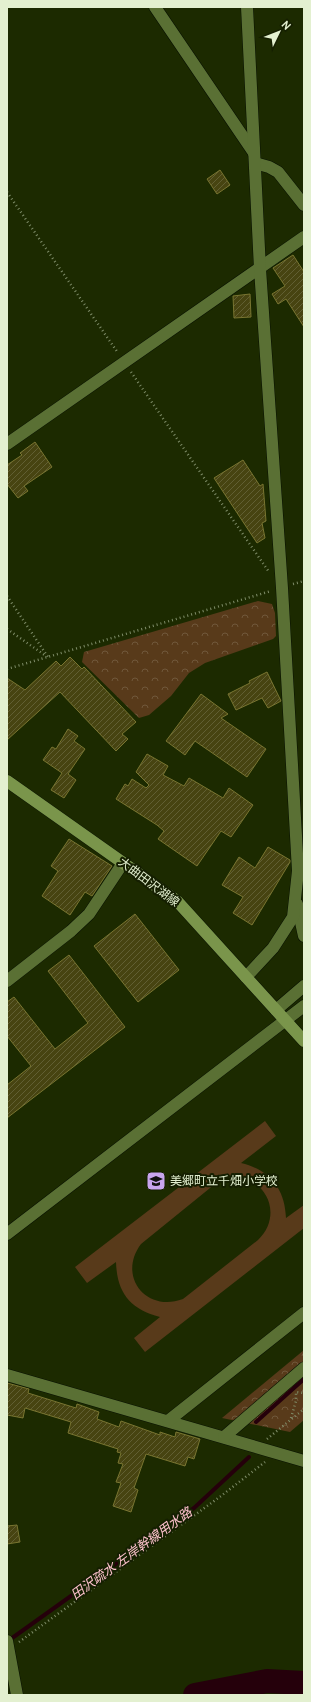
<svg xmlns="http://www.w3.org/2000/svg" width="311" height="1702" viewBox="0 0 311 1702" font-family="Overpass,'Noto Sans JP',sans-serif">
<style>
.forest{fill:url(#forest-crowns)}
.pitch{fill:#583a1a;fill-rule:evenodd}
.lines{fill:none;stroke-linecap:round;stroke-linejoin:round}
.stream{stroke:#25000b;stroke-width:4}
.river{stroke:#25000b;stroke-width:24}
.building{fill:url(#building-hatch);stroke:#797531}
.minor-casing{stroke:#081100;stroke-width:13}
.major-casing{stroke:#081100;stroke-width:13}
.path{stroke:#7f8d68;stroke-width:2.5;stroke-dasharray:1 3;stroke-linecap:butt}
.minor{stroke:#5a7034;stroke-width:12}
.major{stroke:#7a954b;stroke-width:12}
.labels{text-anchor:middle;stroke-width:4;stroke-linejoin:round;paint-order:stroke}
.street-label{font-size:12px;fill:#e3f0d0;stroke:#151f01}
.poi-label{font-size:12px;fill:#e3f0d0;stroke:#151f01;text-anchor:start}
.water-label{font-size:13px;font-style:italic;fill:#ffc3ce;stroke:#151f01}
</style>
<defs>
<pattern id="forest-crowns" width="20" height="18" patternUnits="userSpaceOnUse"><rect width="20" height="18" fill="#583a1a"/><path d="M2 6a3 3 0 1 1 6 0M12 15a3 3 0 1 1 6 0" fill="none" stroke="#70573a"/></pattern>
<pattern id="building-hatch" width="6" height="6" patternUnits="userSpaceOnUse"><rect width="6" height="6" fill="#474411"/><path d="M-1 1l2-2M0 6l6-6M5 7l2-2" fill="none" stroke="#615f33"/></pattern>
</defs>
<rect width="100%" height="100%" fill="#1c2a00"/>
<g class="forest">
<polygon points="258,601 272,604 275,613 276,636 273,639 205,663 189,673 171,696 149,715 139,718 82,662 84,652"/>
<polygon points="304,1350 304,1420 290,1432 222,1418"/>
</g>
<path class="pitch" d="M265 1121 276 1136 241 1163C270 1170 285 1189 286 1218L304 1205V1228L145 1352 134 1338 160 1317C130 1309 117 1293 116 1262L87 1283 75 1267ZM228 1178C265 1173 285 1214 258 1240L183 1299C146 1313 117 1276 141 1244L215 1184Z"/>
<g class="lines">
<g class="stream">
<polyline points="256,1422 304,1379"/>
<polyline points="8,1641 194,1508 249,1457"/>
</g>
<polyline class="river" points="195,1695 267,1681 304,1683"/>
</g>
<g class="building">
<polygon points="220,170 230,185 217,194 207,179"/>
<polygon points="293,255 304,272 304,327 286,299 278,304 272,294 285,286 273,268"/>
<polygon points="250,294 251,317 234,318 233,296"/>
<polygon points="35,442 52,467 24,486 28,491 18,498 7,484 7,465 22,455 20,453"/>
<polygon points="243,460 260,486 263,484 266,521 262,523 265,538 257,543 214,478"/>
<polygon points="70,657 82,669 84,667 136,722 122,734 128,739 116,751 60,692 7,740 7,678 25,690 56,661 61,666"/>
<polygon points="267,672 281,701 268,708 262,698 236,710 228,694 250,683 249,681"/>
<polygon points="201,694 228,714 221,718 266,749 247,777 195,741 185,755 166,741"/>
<polygon points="68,729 78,736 74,741 85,749 68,774 76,780 64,798 51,790 62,773 43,760 52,747 56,749"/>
<polygon points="147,754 168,766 163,775 184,786 189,778 223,798 229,788 253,805 231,837 221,831 197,866 158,839 164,831 157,825 116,799 125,784 128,786 132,779 146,788 149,785 136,772"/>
<polygon points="69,839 112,866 92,896 85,892 70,915 42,896 58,871 51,866"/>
<polygon points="268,847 290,860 290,862 252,925 233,913 243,897 222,885 239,857 255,868"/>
<polygon points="135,914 179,970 138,1002 94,946"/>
<polygon points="69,955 125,1027 7,1118 7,1085 31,1066 7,1036 7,1002 14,997 55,1049 88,1023 48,971"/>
<polygon points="7,1383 29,1389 28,1393 76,1408 77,1404 99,1412 97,1419 119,1427 121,1421 160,1435 160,1432 175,1437 176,1432 200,1439 194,1459 188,1457 185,1466 146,1454 134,1488 138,1490 131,1512 113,1506 121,1483 116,1482 123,1464 118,1463 121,1453 117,1452 118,1449 68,1433 71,1422 25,1408 23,1418 7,1415"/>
<polygon points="17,1525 20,1542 7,1544 7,1526"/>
</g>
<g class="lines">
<g class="minor-casing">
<g id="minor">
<polyline points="155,7 254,153"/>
<polyline points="255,163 269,167 278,172 304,205"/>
<polyline points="7,444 304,237"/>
<polyline points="297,904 304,936"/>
<polyline points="246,977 273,948 293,917 298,871 282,588 260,269 247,7"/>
<polyline points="7,981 71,931 89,914 123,863"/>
<polyline points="276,1010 304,986"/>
<polyline points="7,1234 304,1006"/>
<polyline points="7,1375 304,1461"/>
<polyline points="168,1421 304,1313"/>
<polyline points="224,1437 304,1368"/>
<polyline points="7,1641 17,1695"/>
</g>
</g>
<g class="major-casing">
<polyline id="major" points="7,781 177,901 304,1041"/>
</g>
<g class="path">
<polyline points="7,192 118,353"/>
<polyline points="131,372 269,572"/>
<polyline points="293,584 304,581"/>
<polyline points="7,596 48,657"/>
<polyline points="7,629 46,656"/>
<polyline points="7,669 271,591"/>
<polyline points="291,1418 296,1401 296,1392 304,1393"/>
<polyline points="267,1439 304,1409"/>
<polyline points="19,1642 221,1496 265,1462"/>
</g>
<use href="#minor" class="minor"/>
<use href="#major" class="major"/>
</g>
<defs>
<g id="school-square" transform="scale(1)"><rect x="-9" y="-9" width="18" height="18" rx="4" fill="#c8a5ee" stroke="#151f01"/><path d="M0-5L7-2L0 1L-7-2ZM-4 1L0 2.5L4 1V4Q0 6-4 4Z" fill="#111"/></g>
</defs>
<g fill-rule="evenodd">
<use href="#school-square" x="156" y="1181"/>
</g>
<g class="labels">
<g class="street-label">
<text transform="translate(149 882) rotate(37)" y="4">大曲田沢湖線</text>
</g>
<g class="poi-label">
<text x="170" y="1185">美郷町立千畑小学校</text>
</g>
<g class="water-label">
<text transform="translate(131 1553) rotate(-36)" y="5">田沢疏水 左岸幹線用水路</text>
</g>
</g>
<rect width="311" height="1702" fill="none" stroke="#e3f0d0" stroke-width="16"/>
<g transform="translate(279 32) rotate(47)" stroke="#151f01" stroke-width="3" paint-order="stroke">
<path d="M0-3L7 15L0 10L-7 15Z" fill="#e3f0d0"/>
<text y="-6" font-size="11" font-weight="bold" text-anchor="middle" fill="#e3f0d0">N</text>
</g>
</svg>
